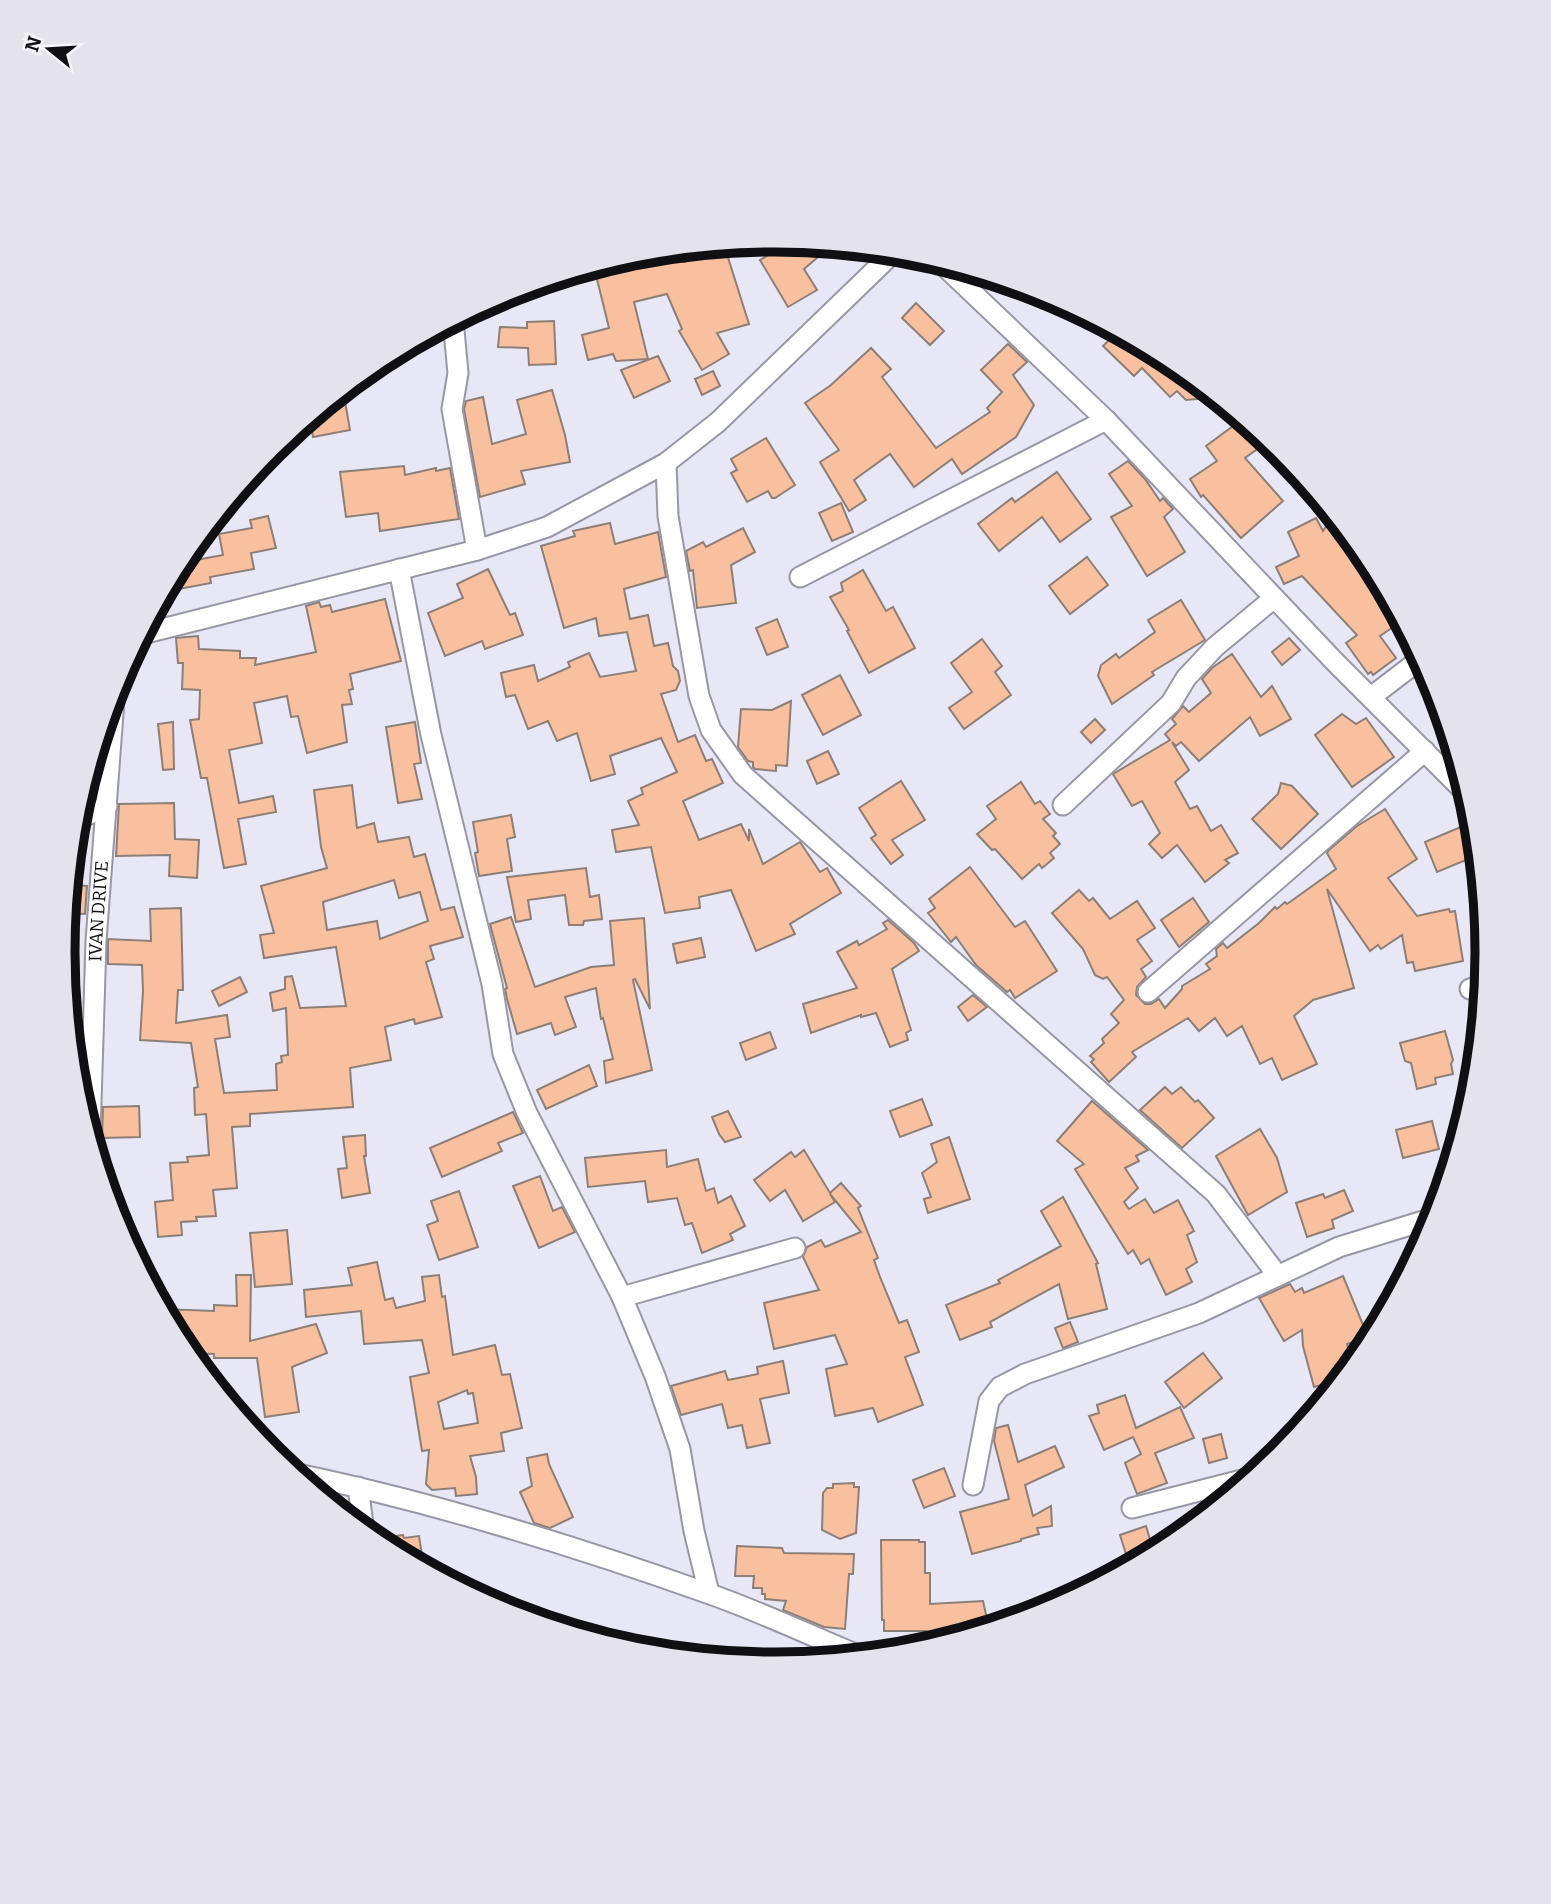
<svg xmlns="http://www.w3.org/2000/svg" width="1551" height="1904" viewBox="0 0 1551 1904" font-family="Bitter,serif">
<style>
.building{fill:#f8c09f;stroke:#8d7f77;stroke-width:2;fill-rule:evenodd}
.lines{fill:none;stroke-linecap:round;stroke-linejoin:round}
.minor-casing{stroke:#9897a5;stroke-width:23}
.minor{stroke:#fff;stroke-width:19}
.labels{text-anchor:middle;stroke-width:5;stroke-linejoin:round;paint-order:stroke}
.street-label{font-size:18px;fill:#100f14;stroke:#f6f5fe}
.rim{fill:none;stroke:#100f14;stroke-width:9}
</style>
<rect width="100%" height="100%" fill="#e8e7f6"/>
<g class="building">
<polygon points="791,241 832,245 804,269 817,290 788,307 760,260"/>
<polygon points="725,248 749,324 717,333 729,354 702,370 679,331 682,329 667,294 634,302 648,359 616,361 613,354 588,360 582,335 609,328 594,267 655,251 676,249 680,260 682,259 684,262"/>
<polygon points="916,303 944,331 930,345 902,318"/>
<polygon points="554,321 556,364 529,365 528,348 498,347 500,327 527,328 527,322"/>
<polygon points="1118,331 1172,360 1201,386 1200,390 1209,398 1186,400 1177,391 1170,397 1142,368 1134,376 1103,346"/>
<polygon points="1008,344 1027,362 1013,375 1034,405 1016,437 962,474 952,459 914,487 890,454 854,480 866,500 849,511 820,462 839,450 805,403 831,385 871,348 891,369 882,377 936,448 990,412 987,408 1002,392 981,370"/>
<polygon points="658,356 670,381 634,398 621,370"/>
<polygon points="713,371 720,386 702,395 695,379"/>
<polygon points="343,390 350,430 313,437 310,419 323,417 321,408"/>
<polygon points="552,390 565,435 570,462 521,471 525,484 480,497 464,409 466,401 483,397 492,444 526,434 517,400"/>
<polygon points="1240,421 1260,447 1245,458 1283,501 1241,538 1203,495 1201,497 1190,479 1217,461 1206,446"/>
<polygon points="766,438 795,485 775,498 772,498 768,491 747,502 731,473 737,470 731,459"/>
<polygon points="1128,461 1145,479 1160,501 1163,498 1173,509 1164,517 1185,552 1147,576 1111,517 1132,506 1109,474"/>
<polygon points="404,466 405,475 436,468 436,471 450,468 459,519 380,531 378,513 346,517 340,472"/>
<polygon points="1057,472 1091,519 1060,542 1042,517 999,551 978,524 1012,498 1015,502"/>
<polygon points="841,503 853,532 832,541 819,513"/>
<polygon points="268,516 276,548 251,553 254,569 210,577 211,583 173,590 171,579 180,563 223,555 219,534 252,528 250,520"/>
<polygon points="1316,518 1323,531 1330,520 1349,533 1368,556 1402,621 1380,636 1396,658 1373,675 1371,672 1368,674 1346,643 1357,635 1302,576 1284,584 1276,567 1299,556 1288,532"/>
<polygon points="610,523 615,544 658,532 666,577 624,589 630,619 648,615 654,646 668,643 673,666 678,671 680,681 676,690 661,694 678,742 695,735 706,761 712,759 723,783 683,801 699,840 741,824 749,841 749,829 763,864 800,842 820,872 827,868 841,893 790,924 795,934 756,951 731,890 699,897 700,908 665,913 651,847 616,852 612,830 639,825 628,801 643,794 641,788 677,772 661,738 610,756 615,774 591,781 577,733 557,741 548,721 528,729 515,695 506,697 501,673 534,665 538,681 570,667 568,662 589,653 600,677 636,671 627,632 599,636 596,618 564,628 541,546 575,536 573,531"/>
<polygon points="743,528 755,552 731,565 736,603 697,608 693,570 690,571 686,551 703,542 706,547"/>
<polygon points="1087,557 1108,585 1070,614 1049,586"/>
<polygon points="488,569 510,615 515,613 523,635 485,649 482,641 445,656 428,613 463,598 457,584"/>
<polygon points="863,570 886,611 893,607 915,648 869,673 847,631 849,630 830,597 843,591 841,583"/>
<polygon points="385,599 401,661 350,674 353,689 349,690 352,704 342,705 347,742 307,753 298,716 291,717 287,696 254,703 262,743 229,750 239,803 273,796 276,812 238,819 246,864 224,868 207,778 201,778 190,720 199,719 200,690 182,689 183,663 178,663 176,638 198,636 199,649 240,651 240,658 256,658 255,665 316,652 306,606 319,602 321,607 330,605 332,612"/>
<polygon points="1181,600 1205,640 1152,672 1154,675 1112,704 1098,676 1101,665 1116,654 1119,658 1155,632 1148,620"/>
<polygon points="777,619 788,647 767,655 756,628"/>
<polygon points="1289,638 1300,650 1282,665 1272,652"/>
<polygon points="982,639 1002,666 995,672 1011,695 964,729 949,708 972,692 951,663"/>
<polygon points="1232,654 1261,697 1272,686 1291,719 1260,736 1250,717 1199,761 1181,742 1176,746 1172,742 1189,770 1175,782 1190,809 1197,806 1211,831 1221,825 1238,853 1225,860 1229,863 1205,882 1177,845 1162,858 1149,844 1160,833 1142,801 1132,806 1113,774 1170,740 1165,734 1176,724 1172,719 1183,706 1189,712 1211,693 1202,679 1212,668"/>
<polygon points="840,675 861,715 823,735 802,695"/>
<polygon points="791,701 787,766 776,765 776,771 755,769 753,767 753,762 748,761 738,747 741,709 772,710"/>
<polygon points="1342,714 1356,724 1366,718 1394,757 1352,787 1315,735"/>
<polygon points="1095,719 1105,730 1091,743 1081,732"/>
<polygon points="173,722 174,769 163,770 158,724"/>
<polygon points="415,722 421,763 414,764 422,799 398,803 386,727"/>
<polygon points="828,751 839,774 817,784 807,761"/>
<polygon points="901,781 925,820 892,840 903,855 891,864 871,838 876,835 859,808"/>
<polygon points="1021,782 1035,804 1040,801 1050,814 1043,819 1056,833 1053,836 1060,844 1050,853 1054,858 1042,868 1039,864 1022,879 995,849 992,850 977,834 996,819 987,806"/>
<polygon points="1281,783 1292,786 1318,814 1281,849 1252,819 1278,794"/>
<path d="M352 785 357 828 374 823 378 842 409 837 414 857 425 854 441 910 454 907 463 937 430 946 434 959 426 962 442 1017 415 1024 414 1019 385 1027 391 1060 350 1068 353 1107 250 1114V1126L232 1127 237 1188 213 1190 216 1216 196 1217 197 1221 181 1222 182 1235 158 1237 155 1202 173 1200 170 1163 188 1162 187 1157 209 1155 206 1114 195 1115 194 1088 198 1087 191 1043 140 1040 143 991 142 965 108 964V939L151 941 150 909 181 908 183 990H178L176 1023 227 1015 230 1037 215 1039 224 1093 277 1090 276 1064 282 1062 281 1056 288 1055 286 1008 273 1011 270 993 285 989V977L292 976 300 1008 346 1006 336 947 264 958 260 935 274 933 261 886 327 868 321 847 314 790ZM394 880 399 898 420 892 428 921 380 939 377 921 327 930 323 902Z"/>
<polygon points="174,803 175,839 199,840 197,878 169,876 170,855 116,856 119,804"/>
<polygon points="1385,809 1417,859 1388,878 1417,916 1449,909 1450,912 1455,911 1463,961 1415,971 1413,962 1407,963 1402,935 1381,949 1378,945 1370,951 1327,889 1354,988 1313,1000 1294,1016 1317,1064 1282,1080 1272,1058 1260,1064 1242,1026 1227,1036 1215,1018 1199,1031 1188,1018 1132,1052 1136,1057 1109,1082 1091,1062 1094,1059 1090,1056 1104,1043 1102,1039 1119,1023 1111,1014 1124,1000 1107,977 1103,979 1095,975 1083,949 1052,913 1079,890 1089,901 1093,898 1110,919 1137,901 1155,928 1137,940 1152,961 1141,969 1146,977 1137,987 1136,995 1145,1004 1151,1004 1159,999 1165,1008 1182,989 1182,986 1210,969 1206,964 1217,956 1216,949 1223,943 1227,948 1259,923 1275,907 1277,909 1285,902 1287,904 1336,869 1327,853 1329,850 1357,826"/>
<polygon points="511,815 515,837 507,839 512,871 479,876 475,853 478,852 473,822"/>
<polygon points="1475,821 1478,855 1437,872 1425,842"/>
<polygon points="970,867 1015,927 1025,921 1057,971 1015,998 1010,990 1007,992 976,965 956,937 951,942 928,913 935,908 929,899"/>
<polygon points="586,868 590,897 599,895 602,919 584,921 583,925 569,925 565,895 528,900 531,919 516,922 507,877"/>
<polygon points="70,885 87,886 85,914 67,913"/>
<polygon points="1193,898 1209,922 1179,947 1161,920"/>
<polygon points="511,917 535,987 591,967 614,965 610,921 644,918 650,1009 635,979 633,980 652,1070 606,1083 604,1061 613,1059 603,1018 601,1019 596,988 565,997 576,1027 555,1035 551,1023 517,1034 507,999 505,989 507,988 490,924"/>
<polygon points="888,920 914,943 919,951 892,969 911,1030 906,1033 908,1040 890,1047 876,1013 861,1017 861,1015 811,1033 803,1004 857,988 837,952 857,941 859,945 887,929 883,923"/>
<polygon points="701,938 705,957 677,963 673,944"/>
<polygon points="240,977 247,992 219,1006 212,991"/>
<polygon points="973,995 987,1007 968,1021 958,1007"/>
<polygon points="1445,1031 1453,1060 1451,1064 1453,1074 1435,1078 1436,1084 1417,1089 1411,1063 1405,1061 1400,1043"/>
<polygon points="770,1032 776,1048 746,1060 740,1043"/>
<polygon points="589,1065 597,1086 546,1109 537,1090"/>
<polygon points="1165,1087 1172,1094 1181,1087 1195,1102 1198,1100 1214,1118 1182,1148 1140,1110"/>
<polygon points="922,1099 932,1125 900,1137 890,1111"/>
<polygon points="1092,1101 1148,1150 1136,1156 1139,1161 1125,1168 1138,1188 1124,1202 1129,1209 1145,1199 1154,1213 1178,1200 1194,1231 1187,1235 1197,1262 1186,1269 1192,1282 1166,1295 1149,1259 1141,1264 1133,1250 1128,1254 1075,1169 1084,1164 1057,1141"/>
<polygon points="139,1106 140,1137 102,1138 103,1107"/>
<polygon points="728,1111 741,1137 725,1142 719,1134 712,1117"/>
<polygon points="513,1112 523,1133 498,1143 502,1151 442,1177 430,1148"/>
<polygon points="1432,1121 1439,1149 1403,1158 1396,1130"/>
<polygon points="1260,1129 1277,1158 1287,1192 1248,1215 1216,1156"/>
<polygon points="365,1135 366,1156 364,1156 370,1193 342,1198 338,1169 347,1168 343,1137"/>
<polygon points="949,1137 970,1199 928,1213 924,1199 931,1197 922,1173 937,1162 931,1144"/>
<polygon points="666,1150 667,1167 698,1159 706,1191 714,1188 718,1203 731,1196 745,1226 730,1234 733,1240 702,1253 692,1223 685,1225 677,1198 648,1202 645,1181 588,1187 585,1158"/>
<polygon points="804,1150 830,1193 841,1183 861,1206 858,1208 878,1258 874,1260 880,1277 899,1323 907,1320 919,1352 905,1357 923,1405 878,1422 873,1408 835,1416 826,1369 847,1364 835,1335 774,1349 764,1303 819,1290 803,1257 807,1247 821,1240 825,1247 861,1232 830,1194 835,1202 803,1221 785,1190 770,1201 754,1180 791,1152 795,1157"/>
<polygon points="540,1176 553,1211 562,1207 575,1232 539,1248 513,1186"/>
<polygon points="1344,1190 1353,1211 1332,1220 1334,1228 1307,1237 1296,1203 1323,1194 1325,1198"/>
<polygon points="459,1191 478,1247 439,1260 427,1225 438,1221 431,1201"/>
<polygon points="1063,1197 1098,1263 1096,1264 1107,1309 1068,1319 1059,1284 990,1322 992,1327 960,1340 946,1305 1000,1283 998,1280 1061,1246 1041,1211"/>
<polygon points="287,1230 292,1284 255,1287 250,1233"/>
<path d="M377 1262 385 1300 393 1298 396 1308 425 1301 422 1277 439 1275 442 1297 445 1296 453 1355 495 1345 502 1375 510 1374 522 1428 501 1433 504 1451 470 1456 476 1477 477 1494 456 1496 455 1488 432 1490 426 1484 429 1450 422 1451 410 1377 429 1373 422 1340 364 1344 361 1311 306 1317 304 1290 352 1285 348 1268ZM467 1390 468 1394 473 1393 478 1423 444 1429 438 1402Z"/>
<polygon points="236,1275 251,1275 250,1341 316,1324 327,1353 292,1367 299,1412 265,1417 257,1358 214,1358 214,1354 187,1353 162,1309 214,1311 214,1305 237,1306"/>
<polygon points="1343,1276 1368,1337 1347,1344 1353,1366 1343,1379 1314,1387 1303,1346 1302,1330 1284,1341 1259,1298 1290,1284 1295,1292 1302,1288 1304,1293"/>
<polygon points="1070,1322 1078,1342 1063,1348 1055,1328"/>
<polygon points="1203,1353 1222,1378 1184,1408 1165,1382"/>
<polygon points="783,1361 789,1393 760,1399 770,1443 747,1448 742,1425 728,1428 722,1404 681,1415 671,1386 725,1371 728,1380 758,1374 757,1367"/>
<polygon points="1125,1395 1136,1428 1180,1407 1194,1438 1155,1453 1167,1483 1137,1494 1125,1463 1141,1454 1133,1437 1104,1450 1089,1416 1099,1413 1097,1405"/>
<polygon points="1008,1425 1018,1462 1055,1446 1064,1467 1025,1485 1033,1516 1051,1506 1052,1526 1037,1528 1039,1534 1021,1539 1021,1541 972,1554 960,1512 1009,1499 994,1441 996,1428"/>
<polygon points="1221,1434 1227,1458 1209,1463 1203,1439"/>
<polygon points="547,1454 549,1464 573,1517 550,1528 534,1523 520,1492 532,1486 527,1458"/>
<polygon points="944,1468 955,1496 924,1508 913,1480"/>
<polygon points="854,1483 854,1487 859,1487 856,1533 840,1539 822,1530 823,1493 827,1488 833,1488 833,1484"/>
<polygon points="1146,1526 1154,1553 1130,1567 1120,1535"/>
<polygon points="403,1535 404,1538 419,1536 424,1568 374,1540"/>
<polygon points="881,1540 919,1540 919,1542 925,1542 925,1573 930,1573 930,1604 983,1601 987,1619 986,1629 958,1638 927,1640 926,1631 884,1631 884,1620 882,1620"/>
<polygon points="737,1546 782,1548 784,1553 854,1554 853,1574 849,1574 845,1629 824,1627 783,1610 786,1601 765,1599 765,1594 762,1594 762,1588 753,1588 754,1576 735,1576"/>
</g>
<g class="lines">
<g class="minor-casing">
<g id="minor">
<polyline points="939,261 1106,420 1335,662 1470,797"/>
<polyline points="453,320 458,373 452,409 477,550"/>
<polyline points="666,463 668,516 699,696 711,730 743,775 1216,1194 1278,1276"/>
<polyline points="399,569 431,735 492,984 503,1054 527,1113 622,1297 655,1376 680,1449 694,1531 709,1593"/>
<polyline points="800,577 1106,420"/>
<polyline points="142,634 477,550 547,527 666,463 718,422 895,251"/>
<polyline points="1371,697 1422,658"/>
<polyline points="1063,805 1171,703 1186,678 1215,647 1274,598"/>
<polyline points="76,820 107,806"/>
<polyline points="1470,989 1485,984"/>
<polyline points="1148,992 1425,751"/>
<path id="s1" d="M90 1135 96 941 115 687"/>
<polyline points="622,1297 795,1248"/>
<path d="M293 1473C433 1502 572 1545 707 1593 759 1611 809 1635 860 1656"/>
<polyline points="973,1485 989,1401 1000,1387 1025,1374 1199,1313 1339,1247 1436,1217"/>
<polyline points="358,1487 364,1531"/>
<polyline points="1132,1508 1254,1477"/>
</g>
</g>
<use href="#minor" class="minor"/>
</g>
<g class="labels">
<g class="street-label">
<text dy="6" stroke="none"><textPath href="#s1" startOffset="224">IVAN DRIVE</textPath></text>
</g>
</g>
<path d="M0 0H1551V1904H0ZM75 952a700 700 0 1 1 1400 0a700 700 0 1 1-1400 0Z" fill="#e4e3eb" fill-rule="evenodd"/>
<path class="rim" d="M75 952a700 700 0 1 1 1400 0a700 700 0 1 1-1400 0Z"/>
<g transform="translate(49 49) rotate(288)" stroke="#f6f5fe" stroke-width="5" paint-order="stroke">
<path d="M0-5L12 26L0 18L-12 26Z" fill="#100f14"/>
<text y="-10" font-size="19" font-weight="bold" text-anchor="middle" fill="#100f14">N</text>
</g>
</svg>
